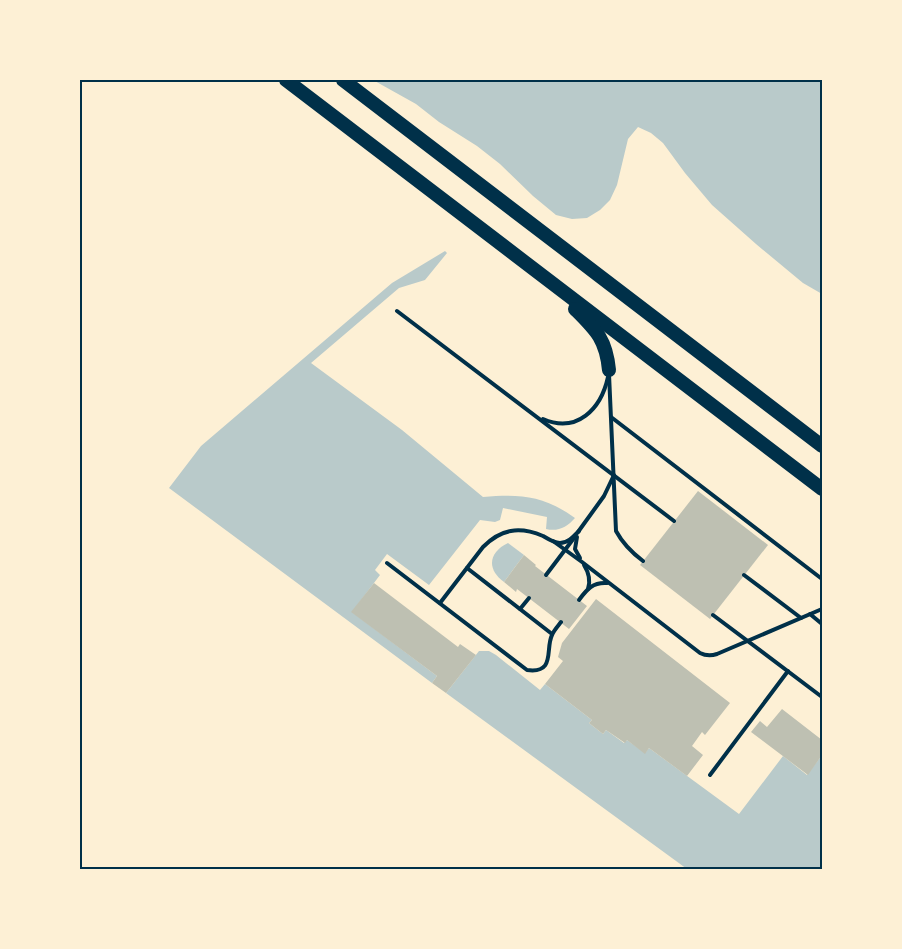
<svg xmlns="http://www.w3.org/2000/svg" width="902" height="949" viewBox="0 0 902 949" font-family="'Playfair Display',serif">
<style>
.green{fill:#b9caca}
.building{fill:#bec0b2}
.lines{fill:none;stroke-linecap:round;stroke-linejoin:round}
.service{stroke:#003049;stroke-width:4}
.motorway{stroke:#003049;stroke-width:14}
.neatline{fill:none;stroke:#003049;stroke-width:2}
</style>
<rect width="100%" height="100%" fill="#fdf0d5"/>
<g class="green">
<polygon points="373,80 822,80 822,294 803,283 756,244 712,205 685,173 663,143 651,133 638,127 628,139 617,185 610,200 600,210 587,218 572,219 556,215 533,196 500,164 477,146 439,122 416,104"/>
<path d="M445 251 447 253 425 280 399 288 311 363 402 430 483 497C520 494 543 495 575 518 567 527 558 532 546 529L547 517 503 508 500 520 495 522 480 520 429 585 387 554 375 570 380 575 352 612 437 676 432 683 169 488 201 446 392 283Z"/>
<path d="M508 543 524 555 504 582C486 569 489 552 508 543Z"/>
<polygon points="479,651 489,651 496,655 540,690 545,684 592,720 589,723 603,734 606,730 624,743 627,740 645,753 649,748 739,814 783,756 807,775 822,755 822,869 687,869 446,693"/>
</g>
<g class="building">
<polygon points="698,491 768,545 710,619 640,565"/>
<polygon points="524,555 536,565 535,566 587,606 569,629 517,589 516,592 504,582"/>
<polygon points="374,583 458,647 460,644 476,655 446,693 432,683 437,676 351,612"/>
<polygon points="596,599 730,703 705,735 702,732 692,746 703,755 687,776 649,748 645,754 627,740 625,743 606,730 603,734 589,723 592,720 545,684 563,661 558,657 562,643"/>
<polygon points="782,709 822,740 822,755 808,775 751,732 760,721 767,727"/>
</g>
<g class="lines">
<g class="service">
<polyline points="397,311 674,521"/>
<path d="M609 374 616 531C623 544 631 552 643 561"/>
<polyline points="611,417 822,579"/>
<path d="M543 419C577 434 601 409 608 377"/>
<polyline points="578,532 604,496 614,475"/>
<polyline points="577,537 575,549 580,558"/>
<path d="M553 541 582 562 700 653C706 656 711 656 717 654L822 609"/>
<path d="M387 563 527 670C556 674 545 649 552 635 554 630 558 626 561 622"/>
<path d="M584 565C589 573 591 580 588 589"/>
<polyline points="467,568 552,634"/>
<polyline points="546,575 574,538"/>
<polyline points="744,575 801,618"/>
<path d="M579 600C587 589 593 582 607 583"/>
<path d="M440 603 483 547C501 529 519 526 543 536 548 539 554 543 560 543 568 543 574 536 579 531"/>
<polyline points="520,609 529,598"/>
<polyline points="810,614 822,624"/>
<polyline points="713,615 822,697"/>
<polyline points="710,775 788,671"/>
</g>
<g class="motorway">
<polyline points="286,80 822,489"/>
<polyline points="343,80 822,446"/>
<path d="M575 309C596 330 606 339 609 370"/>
</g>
</g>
<rect width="902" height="949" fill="none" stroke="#fdf0d5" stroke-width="162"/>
<rect x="81" y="81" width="740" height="787" class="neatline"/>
</svg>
